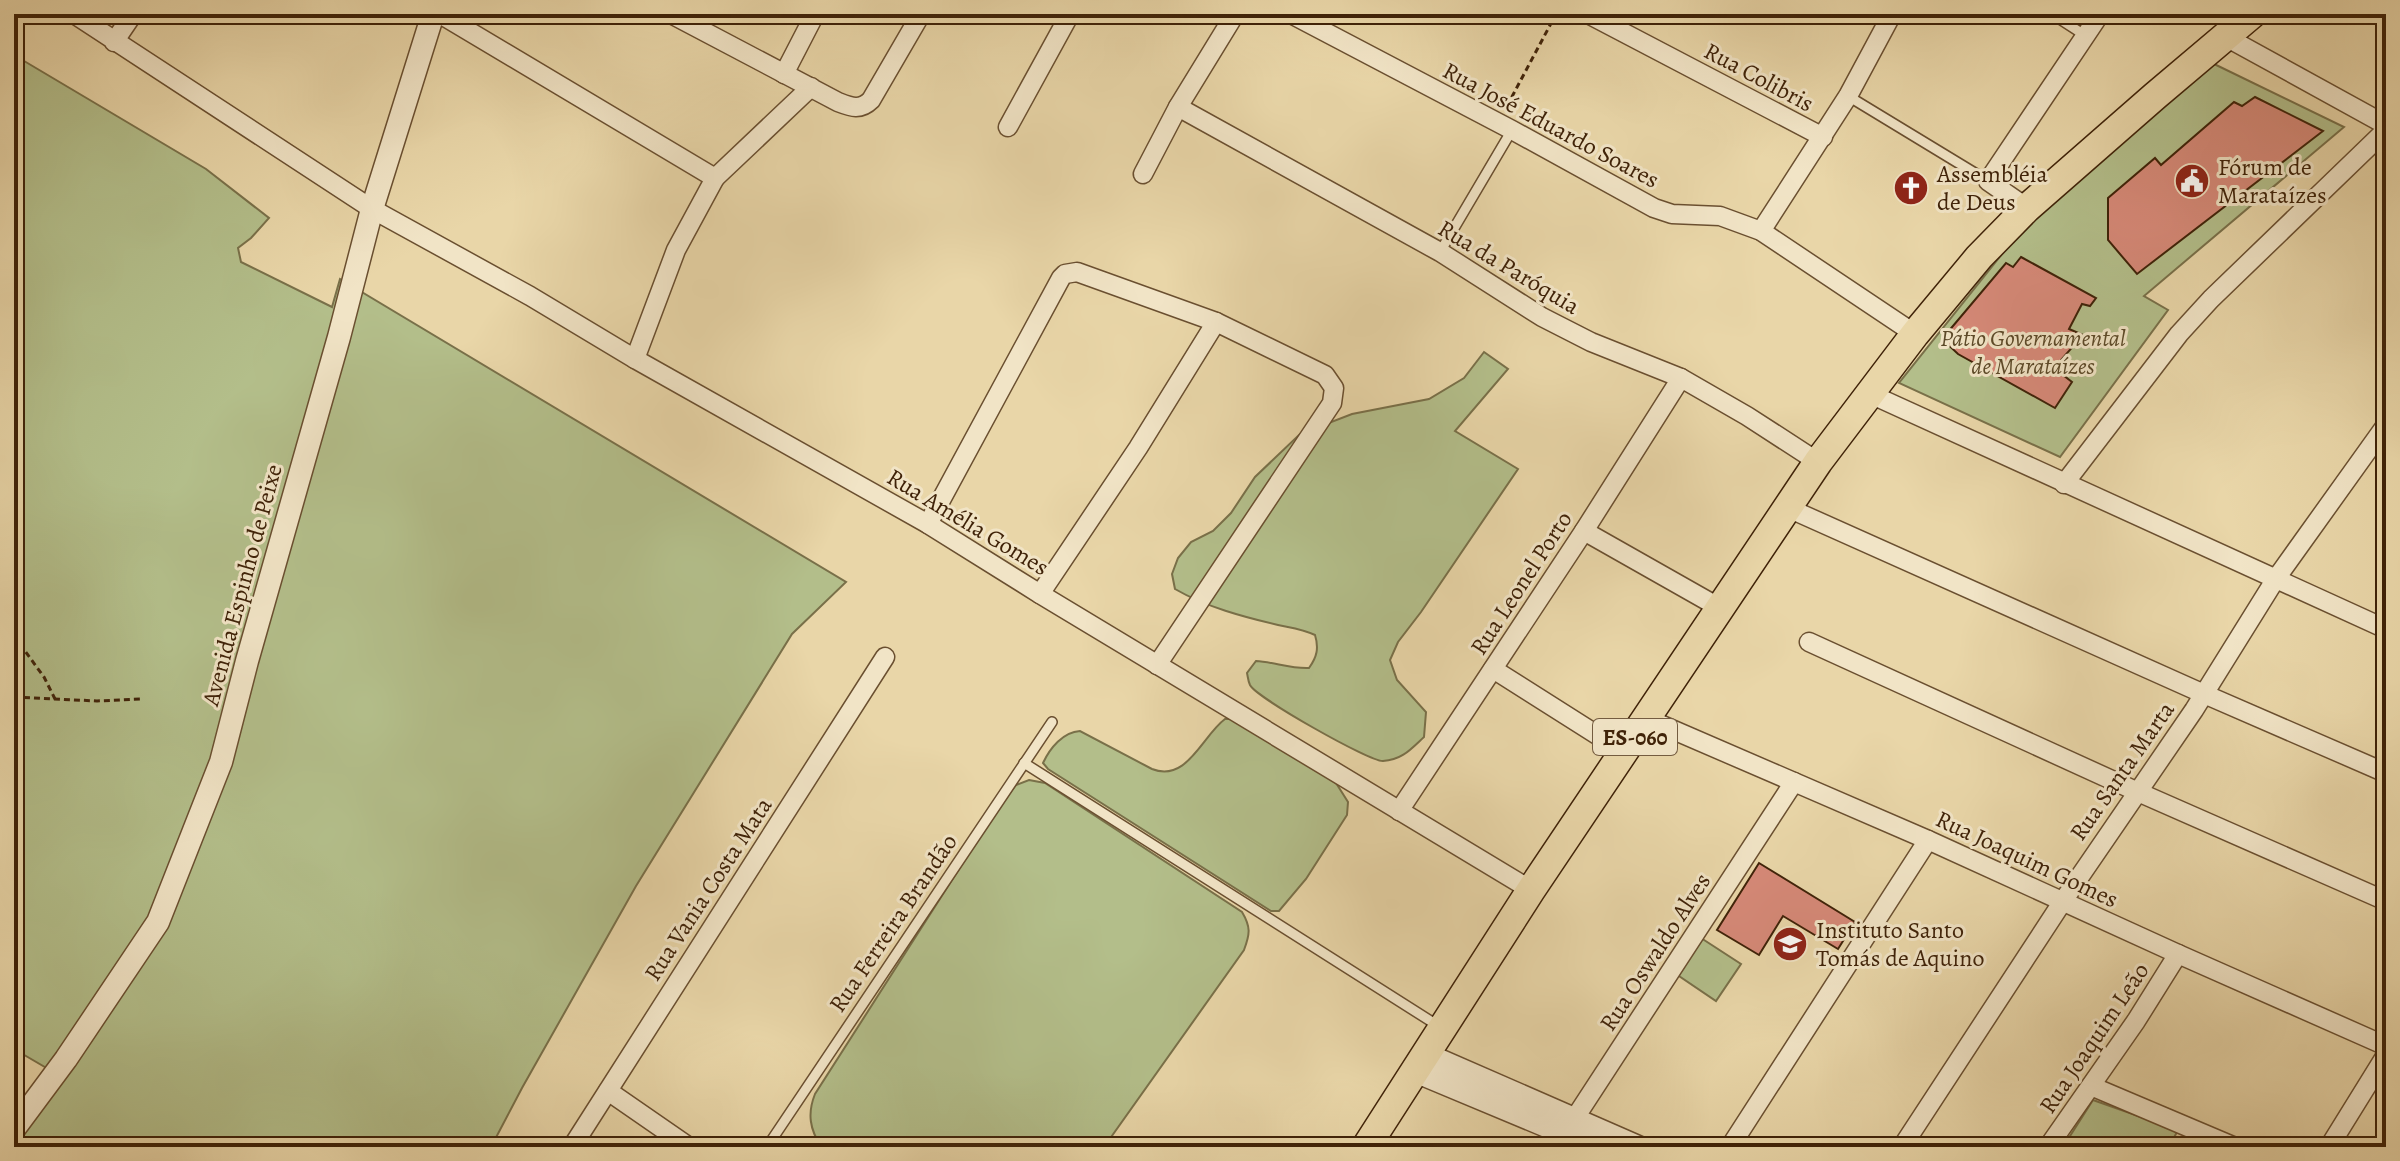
<svg xmlns="http://www.w3.org/2000/svg" width="2400" height="1161" viewBox="0 0 2400 1161" font-family="Alegreya,serif">
<style>
.green{fill:#b3be8a;stroke:#797049;stroke-width:2}
.building{fill:#d68978;stroke:#3f2208;stroke-width:2}
.lines{fill:none;stroke-linecap:round;stroke-linejoin:round}
.service-casing{stroke:#6a4f30;stroke-width:12}
.minor-casing{stroke:#6a4f30;stroke-width:21}
.tertiary-casing{stroke:#6a4f30;stroke-width:25}
.primary-casing{stroke:#3f2208;stroke-width:31}
.path{stroke:#3f2208;stroke-width:3;stroke-dasharray:6 4;stroke-linecap:butt}
.service{stroke:#f1e4c6;stroke-width:9}
.minor{stroke:#f1e4c6;stroke-width:18}
.tertiary{stroke:#f1e4c6;stroke-width:22}
.primary{stroke:#e9d6a8;stroke-width:28}
.labels{text-anchor:middle;stroke-width:6;stroke-linejoin:round;paint-order:stroke}
.shield{fill:#f1e4c6;stroke:#745c41;stroke-width:2}
.shield-label{font-size:22px;font-weight:bold;fill:#3f2208}
.street-label{font-size:24px;fill:#3f2208;stroke:#f1e4c6}
.poi-label{font-size:24px;fill:#3f2208;stroke:#f1e4c6;text-anchor:start}
.park-label{font-size:24px;font-style:italic;fill:#5c4928;stroke:#f1e4c6}
</style>
<rect width="100%" height="100%" fill="#e9d6a8"/>
<filter id="stains"><feTurbulence type="fractalNoise" baseFrequency=".0025" numOctaves="4"/><feColorMatrix values="0 0 0 0 .2 0 0 0 0 .09 0 0 0 0 .02 0 0 0 .5 -.17"/></filter>
<radialGradient id="worn" r=".72"><stop offset=".6" stop-color="#630" stop-opacity="0"/><stop offset="1" stop-color="#630" stop-opacity=".3"/></radialGradient>
<g class="green">
<polygon points="14,55 206,169 269,218 251,238 238,248 241,262 332,307 340,279 846,582 792,634 636,886 522,1088 491,1147 14,1147 14,1124 55,1073 14,1049"/>
<polygon points="2210,62 2344,127 2144,296 2168,310 2060,457 1899,383 2010,244 2073,178"/>
<path d="M1484 352 1508 369 1455 431 1518 469 1421 612 1398 642 1390 660 1397 680 1426 712 1424 737C1411 749 1402 760 1383 761 1370 762 1257 698 1250 685 1248 681 1248 677 1247 673L1256 661C1274 662 1291 669 1309 668 1317 657 1319 648 1315 635 1302 629 1292 628 1278 625 1244 617 1206 607 1175 589L1172 574 1178 558 1191 542 1213 531 1231 513 1255 477 1300 434 1352 414 1429 399 1464 378Z"/>
<path d="M1225 719H1234L1336 783 1348 802 1347 815 1306 879 1279 911H1271L1048 769 1043 763C1050 748 1063 732 1080 731L1152 769C1187 783 1202 736 1225 719Z"/>
<path d="M1029 780 1045 783 1242 912C1251 927 1250 934 1244 950L1104 1147H821C810 1129 807 1114 815 1094L1000 805 1016 785Z"/>
<polygon points="1701,938 1741,964 1716,1001 1676,974"/>
<polygon points="2093,1100 2178,1130 2169,1147 2063,1147"/>
</g>
<g class="building">
<polygon points="2255,97 2323,131 2137,274 2108,240 2108,198 2155,158 2161,165 2234,102 2242,106"/>
<polygon points="2021,257 2096,298 2090,306 2082,304 2069,329 2083,335 2054,368 2072,382 2055,408 1958,354 1942,339 2006,263 2013,267"/>
<polygon points="1759,863 1855,922 1838,949 1783,916 1759,955 1717,930"/>
</g>
<g class="lines">
<g class="service-casing">
<g id="service">
<polyline points="2052,14 2086,36"/>
<polyline points="1848,96 1988,181"/>
<polyline points="1440,252 1512,130"/>
<polyline points="1024,763 1440,1027"/>
<polyline points="767,1147 1052,722"/>
</g>
</g>
<g class="minor-casing">
<g id="minor">
<polyline points="74,14 372,209 530,296 635,359 928,524 1040,594 1531,890"/>
<polyline points="440,14 715,178 811,87"/>
<path d="M671 14 838 102C851 107 860 111 871 100L921 14"/>
<polyline points="1291,14 1512,130 1654,208 1672,214 1720,216 1761,231 1915,334"/>
<polyline points="1588,14 1823,137"/>
<polyline points="2226,37 2386,125"/>
<polyline points="114,42 133,14"/>
<polyline points="784,74 815,14"/>
<polyline points="1178,107 1440,252 1542,317 1591,342 1681,378 1747,416 1818,462"/>
<polyline points="1008,127 1070,14"/>
<polyline points="1143,174 1178,107 1235,14"/>
<polyline points="2027,208 1988,181 2100,14"/>
<polyline points="1761,231 1848,96 1892,14"/>
<polyline points="635,359 676,250 715,178"/>
<polyline points="1868,393 2386,629"/>
<polyline points="2064,484 2179,334 2211,299 2386,130"/>
<polyline points="1788,508 2204,694 2386,773"/>
<polyline points="928,524 1061,278 1065,274 1077,272 1216,322 1325,375 1334,388 1332,403 1157,665"/>
<polyline points="1584,531 1720,608"/>
<polyline points="1040,594 1138,448 1216,322"/>
<polyline points="1809,642 2138,792 2386,901"/>
<polyline points="1493,669 1624,752"/>
<polyline points="1648,719 1928,840 2178,954 2386,1046"/>
<polyline points="1399,811 1584,531 1681,378"/>
<polyline points="2091,1086 2235,1147"/>
<polyline points="608,1091 689,1147"/>
<polyline points="572,1147 885,657"/>
<polyline points="1556,1147 1794,782"/>
<polyline points="1730,1147 1928,840"/>
<polyline points="1902,1147 2063,901 2194,710 2275,580 2386,425"/>
<polyline points="2048,1147 2136,1021 2178,954"/>
<polyline points="2329,1147 2386,1055"/>
</g>
</g>
<g class="tertiary-casing">
<g id="tertiary">
<polyline points="1425,1054 1638,1147"/>
<polyline points="1415,1071 1597,1147"/>
<polyline points="14,1129 66,1059 158,922 221,762 247,661 339,337 372,209 433,14"/>
</g>
</g>
<g class="primary-casing">
<polyline id="primary" points="1366,1147 1531,890 1818,462 1915,334 1979,257 2027,208 2155,96 2252,14"/>
</g>
<g class="path">
<polyline points="1507,106 1556,14"/>
<polyline points="14,636 44,677 55,699"/>
<polyline points="14,697 97,701 142,699"/>
</g>
<use href="#service" class="service"/>
<use href="#minor" class="minor"/>
<use href="#tertiary" class="tertiary"/>
<use href="#primary" class="primary"/>
</g>
<defs>
<g id="civic-disc" transform="scale(1.8)"><circle r="9.5" fill="#8f2418" stroke="#f1e4c6"/><path d="M-.6-6.5H3V-4.5H.6V-3L4-1V1h2V6H-6V1h2V-1L-.6-3ZM-1.2 2.5V6h2.4V2.5Z" fill="#fff"/></g>
<g id="church-disc" transform="scale(1.8)"><circle r="9.5" fill="#8f2418" stroke="#f1e4c6"/><path d="M-1.2-6h2.4v3.5h3.3v2.4h-3.3V6h-2.4V-.1h-3.3v-2.4h3.3Z" fill="#fff"/></g>
<g id="school-disc" transform="scale(1.8)"><circle r="9.5" fill="#8f2418" stroke="#f1e4c6"/><path d="M0-5L7-2L0 1L-7-2ZM-4 1L0 2.5L4 1V4Q0 6-4 4Z" fill="#fff"/></g>
</defs>
<g fill-rule="evenodd">
<use href="#civic-disc" x="2192" y="181"/>
<use href="#church-disc" x="1911" y="188"/>
<use href="#school-disc" x="1790" y="944"/>
</g>
<g class="labels">
<rect class="shield" x="1593" y="719" width="84" height="36" rx="6"/>
<g class="shield-label">
<text x="1635" y="745">ES-060</text>
</g>
<g class="street-label">
<text transform="translate(1759 77) rotate(28)" y="8">Rua Colibris</text>
<text transform="translate(1551 125) rotate(28)" y="8">Rua José Eduardo Soares</text>
<text transform="translate(1509 267) rotate(31)" y="8">Rua da Paróquia</text>
<text transform="translate(968 522) rotate(31)" y="8">Rua Amélia Gomes</text>
<text transform="translate(1521 583) rotate(-57)" y="8">Rua Leonel Porto</text>
<text transform="translate(242 585) rotate(-75)" y="8">Avenida Espinho de Peixe</text>
<text transform="translate(2122 771) rotate(-55)" y="8">Rua Santa Marta</text>
<text transform="translate(2027 859) rotate(25)" y="8">Rua Joaquim Gomes</text>
<text transform="translate(708 889) rotate(-57)" y="8">Rua Vania Costa Mata</text>
<text transform="translate(893 923) rotate(-56)" y="8">Rua Ferreira Brandão</text>
<text transform="translate(1655 952) rotate(-57)" y="8">Rua Oswaldo Alves</text>
<text transform="translate(2094 1038) rotate(-56)" y="8">Rua Joaquim Leão</text>
</g>
<g class="poi-label">
<text x="2218" y="175">Fórum de<tspan x="2218" dy="28">Marataízes</tspan></text>
<text x="1937" y="182">Assembléia<tspan x="1937" dy="28">de Deus</tspan></text>
<text x="1816" y="938">Instituto Santo<tspan x="1816" dy="28">Tomás de Aquino</tspan></text>
</g>
<g class="park-label">
<text x="2033" y="346">Pátio Governamental<tspan x="2033" dy="28">de Marataízes</tspan></text>
</g>
</g>
<rect width="2400" height="1161" fill="none" stroke="#e9d6a8" stroke-width="48"/>
<rect x="16" y="16" width="2368" height="1129" fill="none" stroke="#3f2208" stroke-width="4"/>
<rect x="24" y="24" width="2352" height="1113" fill="none" stroke="#3f2208" stroke-width="2"/>
<rect width="100%" height="100%" filter="url(#stains)"/>
<rect width="100%" height="100%" fill="url(#worn)"/>
</svg>
